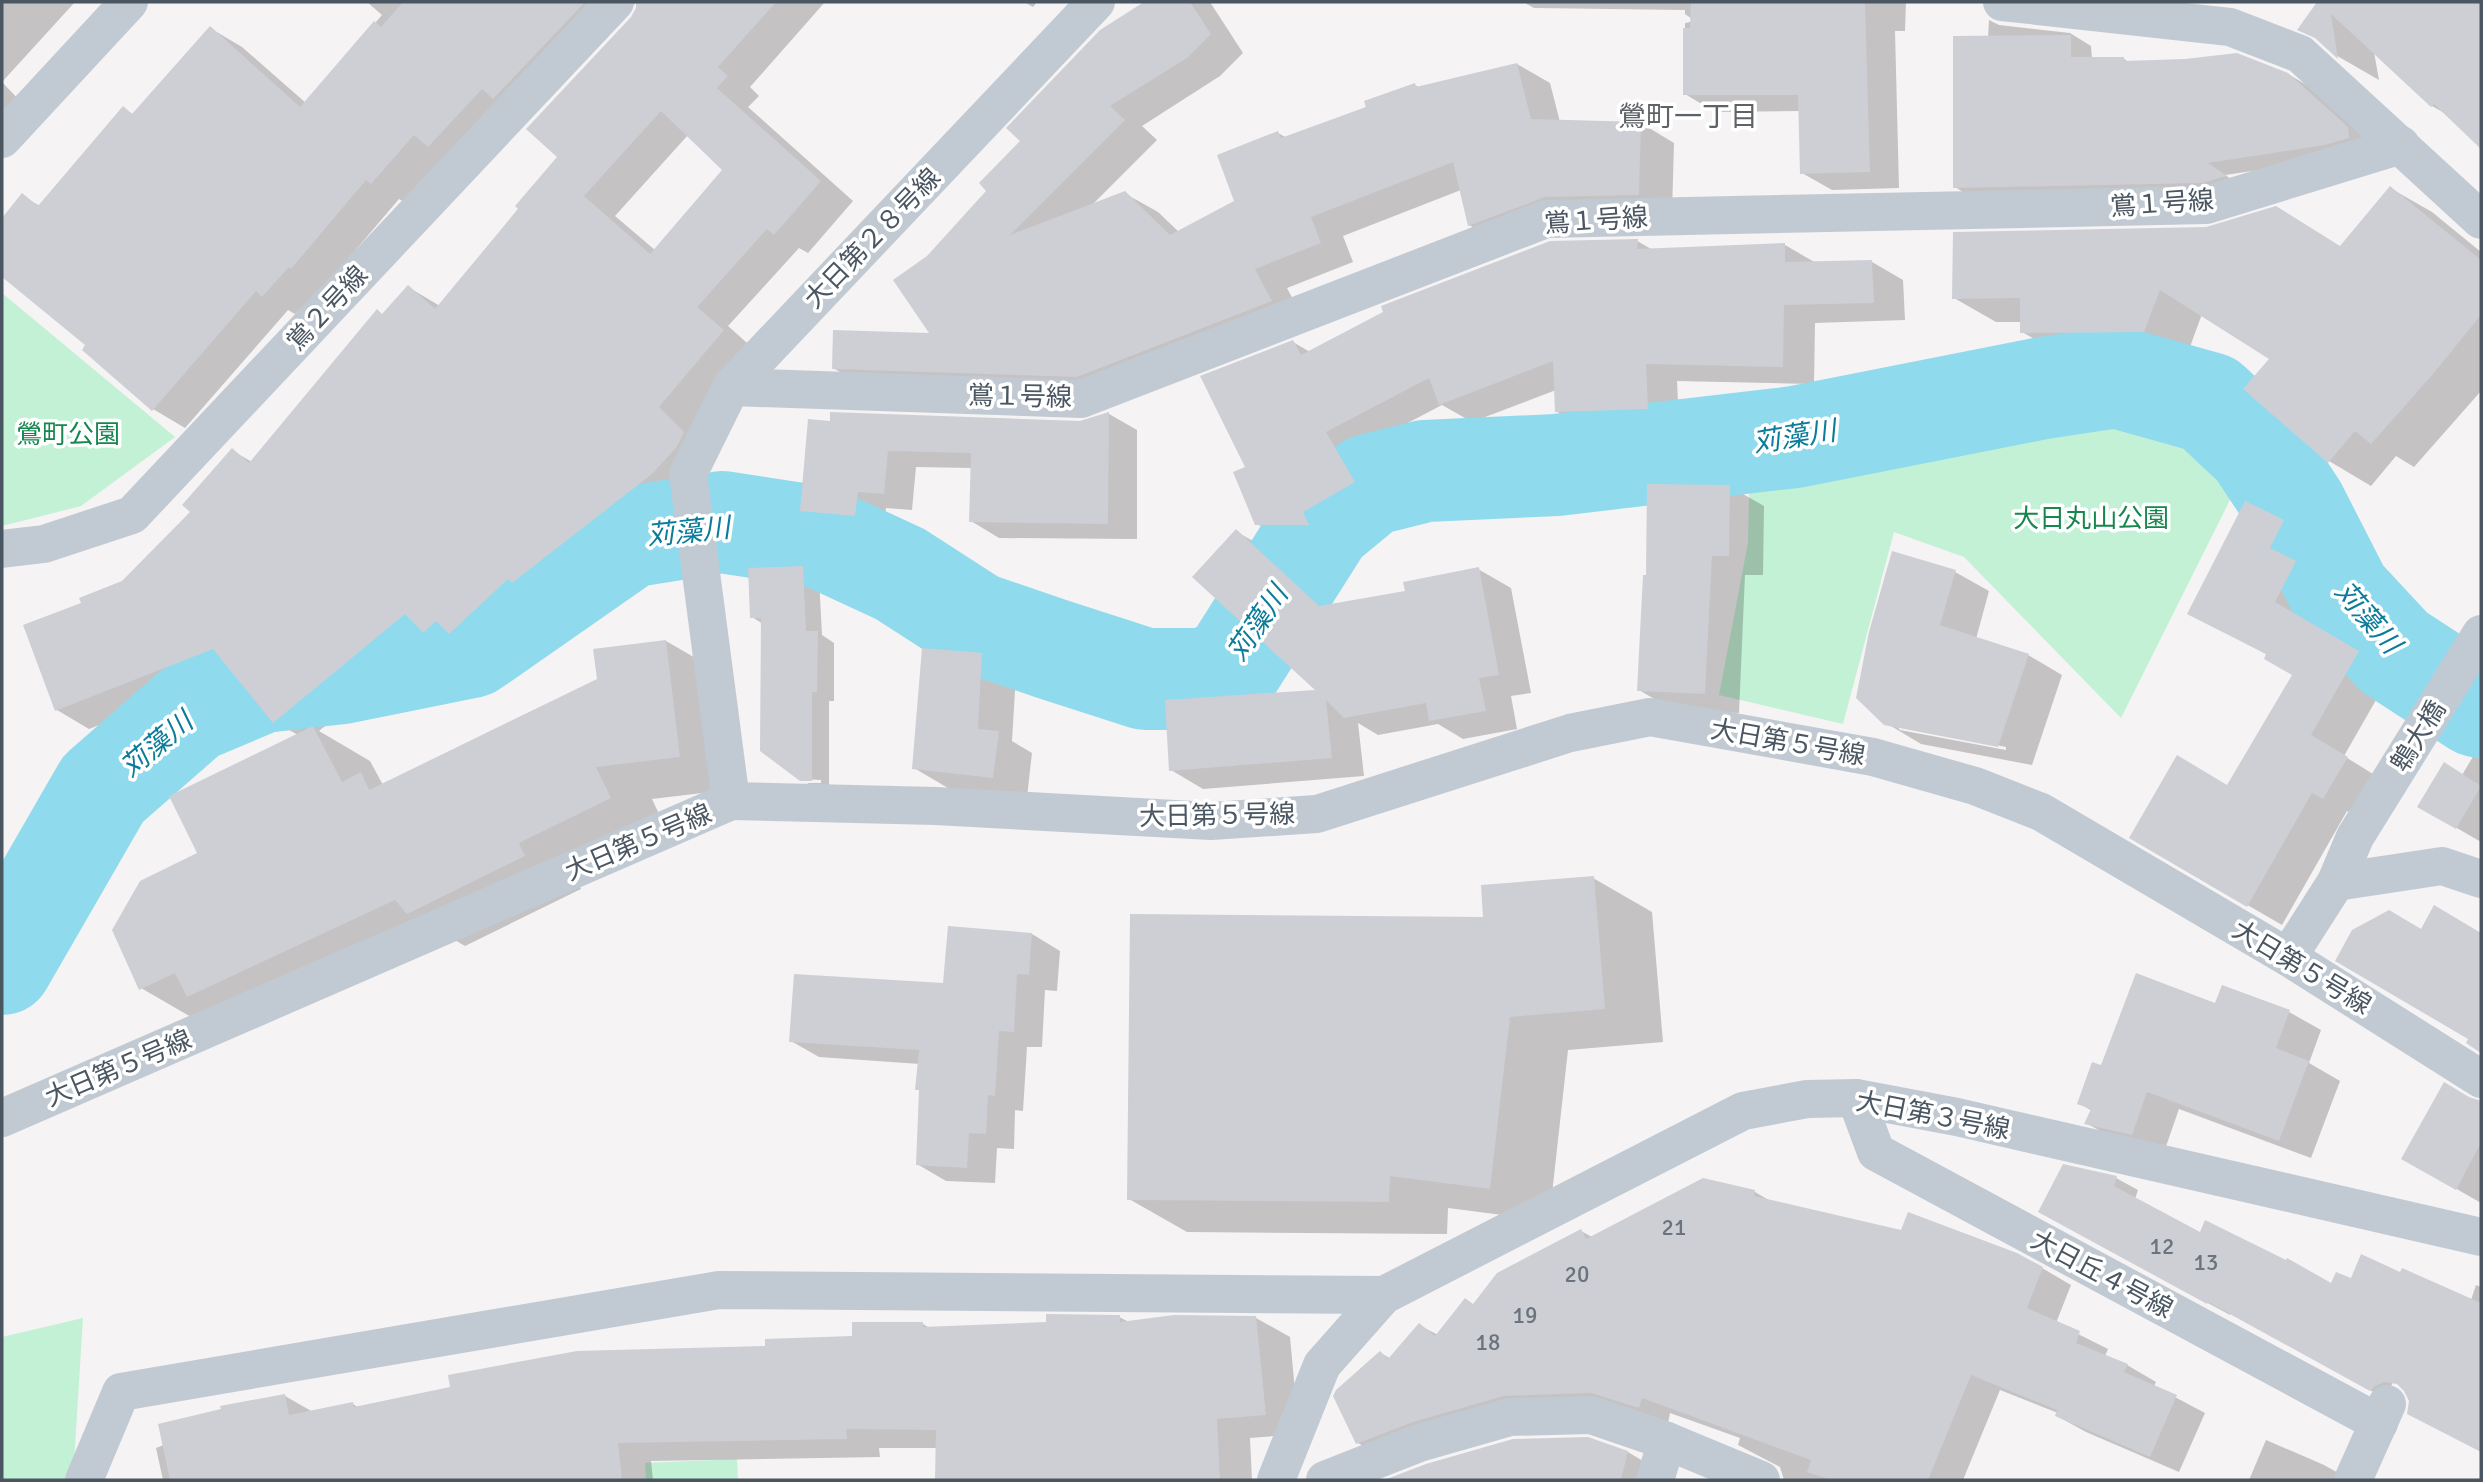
<svg xmlns="http://www.w3.org/2000/svg" width="2483" height="1482" viewBox="0 0 2483 1482" font-family="Signika,'Noto Sans JP',sans-serif">
<style>
.green{fill:#c3f1d5}
.shadow{fill:#0003;fill-rule:evenodd}
.lines{fill:none;stroke-linecap:round;stroke-linejoin:round}
.river{stroke:#90daee;stroke-width:102}
.building{fill:#cdcfd5;fill-rule:evenodd}
.minor{stroke:#c1cad2;stroke-width:38}
.tertiary{stroke:#c1cad2;stroke-width:38}
.labels{text-anchor:middle;stroke-width:7;stroke-linejoin:round;paint-order:stroke}
.number-label{font-size:23px;fill:#6b747e}
.street-label{font-size:26px;fill:#4a5661;stroke:#fff}
.park-label{font-size:26px;fill:#17864f;stroke:#fff}
.neighbourhood-label{font-size:28px;fill:#5f6368;stroke:#fff}
.water-label{font-size:28px;font-style:italic;fill:#0c7c9b;stroke:#fff}
</style>
<rect width="100%" height="100%" fill="#f5f3f3"/>
<g class="green">
<polygon points="2,293 175,437 81,506 2,526"/>
<polygon points="2106,395 2195,423 2232,454 2235,490 2121,718 1964,557 1894,532 1843,724 1719,695 1748,543 1750,455 1992,417"/>
<polygon points="83,1318 73,1480 2,1480 2,1337"/>
<polygon points="737,1459 738,1480 646,1480 645,1463"/>
</g>
<g class="shadow">
<polygon points="2,2 75,2 2,82 22,103 2,123"/>
<polygon points="367,2 637,2 404,202 399,199 325,286 295,314 288,310 185,428 153,409 88,345 2,275 2,221 22,196 40,206 123,108 134,115 210,28 242,47 306,103 382,15"/>
<path d="M638 2H825L750 87 759 96 748 107 853 201 808 253 799 248 728 326 755 350 684 493 545 601 540 598 482 651 466 642 456 651 432 637 319 731 370 761 383 785 599 680 666 641 723 674 736 789 652 799 667 831 575 876 581 889 465 946 446 935 198 1021 141 988 199 854 298 735 275 722 234 672 89 729 57 710 83 604 123 582 192 512 233 451 252 462 377 311 383 315 408 287 440 306 560 157 638 8ZM688 135 724 169 655 250 615 216Z"/>
<polygon points="1024,2 1037,2 1033,7"/>
<polygon points="1148,2 1210,2 1243,53 1220,76 1142,126 1157,140 1092,205 1124,193 1158,212 1179,232 1237,201 1278,133 1287,138 1368,108 1415,85 1420,88 1517,64 1550,83 1560,122 1641,123 1674,143 1672,213 1503,244 1469,225 1461,190 1343,236 1353,262 1287,288 1304,320 1112,395 867,387 833,368 932,335 928,258 989,191 1101,31"/>
<polygon points="1523,2 1906,2 1905,31 1895,31 1899,188 1832,190 1802,173 1800,111 1715,112 1685,94 1685,23 1695,21 1685,14 1685,10 1534,8"/>
<polygon points="2319,2 2481,2 2481,146 2448,115 2432,106 2374,52 2379,80 2339,57 2321,41 2300,29"/>
<polygon points="1989,20 1999,25 2070,33 2091,46 2092,59 2124,59 2130,63 2288,74 2310,87 2369,141 2348,157 2225,175 2245,188 1976,200 1955,187 1988,38"/>
<polygon points="2390,188 2432,212 2481,252 2481,391 2414,467 2396,456 2371,486 2329,461 2272,358 2202,314 2187,355 2064,356 2022,332 2022,322 1996,322 1954,298 2342,247"/>
<polygon points="1637,241 1653,250 1785,245 1816,263 1872,262 1903,280 1905,320 1815,323 1814,384 1677,381 1679,426 1588,430 1556,411 1556,390 1472,422 1442,405 1356,450 1385,500 1333,530 1339,542 1289,542 1257,524 1248,468 1293,342 1310,352"/>
<polygon points="1109,414 1137,430 1137,539 999,538 971,521 972,468 916,467 912,510 886,508 883,532 831,527 802,510 831,423 1081,423"/>
<polygon points="1729,486 1764,506 1763,575 1745,575 1739,713 1673,710 1639,690 1648,577"/>
<polygon points="2283,522 2317,542 2304,568 2329,582 2308,623 2392,672 2344,756 2381,779 2358,818 2347,811 2282,925 2132,838 2228,787 2295,675 2268,655 2189,613"/>
<polygon points="1237,532 1269,550 1329,606 1407,592 1478,569 1511,588 1531,693 1511,696 1517,729 1463,739 1438,724 1378,735 1358,723 1364,776 1203,789 1171,770 1319,692"/>
<polygon points="802,568 819,578 822,635 834,643 834,701 829,701 829,790 819,790 807,783 821,783 821,780 801,779 763,624 752,617"/>
<path d="M1955 572 1989 591 1976 639 2028 655 2062 675 2032 765 1921 744 1886 723ZM1896 725 2006 747V750L1900 730Z"/>
<polygon points="982,654 1016,674 1012,741 1032,753 1027,797 948,788 914,768"/>
<polygon points="2474,755 2481,759 2481,842 2419,806 2462,775"/>
<polygon points="1593,878 1652,912 1663,1042 1568,1050 1549,1221 1448,1208 1447,1234 1187,1232 1129,1199"/>
<polygon points="2435,908 2481,935 2481,1051 2475,1048 2421,931"/>
<polygon points="1032,934 1060,951 1057,991 1045,990 1042,1047 1027,1047 1023,1111 1015,1110 1014,1149 997,1148 995,1183 946,1181 917,1164 920,1091 917,1089 920,1064 819,1057 791,1041 945,985"/>
<polygon points="2216,1005 2289,1012 2321,1030 2309,1063 2340,1081 2311,1158 2179,1109 2164,1152 2118,1141 2086,1123 2092,1111 2079,1103 2102,1068"/>
<polygon points="2473,1100 2481,1103 2481,1203 2403,1158"/>
<polygon points="2116,1178 2138,1190 2135,1199 2200,1235 2332,1285 2401,1274 2471,1300 2476,1285 2481,1287 2481,1409 2394,1379 2386,1399 2231,1313 2230,1315 2062,1224"/>
<polygon points="1703,1180 1755,1192 1772,1202 2042,1268 2071,1285 2056,1323 2108,1349 2105,1356 2127,1365 2156,1382 2154,1386 2205,1413 2179,1472 2086,1432 2057,1416 2058,1413 2000,1390 1963,1480 1784,1480 1780,1467 1738,1445 1740,1438 1670,1413 1668,1423 1621,1409 1386,1459 1358,1443 1381,1353 1391,1359 1419,1325 1438,1335 1474,1305 1581,1231 1592,1237"/>
<polygon points="1119,1317 1129,1322 1256,1318 1290,1337 1299,1434 1250,1438 1252,1480 937,1480 938,1448 879,1448 880,1457 651,1461 653,1480 163,1480 156,1448 285,1396 313,1412 353,1404 359,1408 767,1347 854,1338 923,1324 931,1329 1048,1324"/>
<polygon points="2266,1440 2324,1465 2351,1480 2249,1480"/>
<polygon points="1628,1452 1656,1469 1653,1480 1389,1480 1427,1465"/>
</g>
<g class="lines">
<polyline class="river" points="2,964 103,789 191,712 262,682 342,673 471,647 629,537 722,522 820,537 900,574 976,623 1052,649 1145,679 1208,679 1233,665 1323,523 1369,485 1425,471 1556,465 1795,437 2043,388 2116,377 2209,403 2256,447 2296,507 2341,595 2394,652 2477,706 2481,707"/>
</g>
<g class="building">
<polygon points="403,2 585,2 493,99 482,89 428,147 414,135 371,184 366,180 291,269 289,267 262,297 256,291 152,411 82,350 85,345 2,277 2,218 22,193 38,206 123,106 132,114 210,26 300,107 374,21 381,27"/>
<path d="M636 2H776L718 67 728 76 717 88 821 181 774 235 767 229 697 307 724 330 659 407 684 432 676 448 652 474 512 583 508 579 449 634 436 621 423 633 405 614 273 723 213 649 55 711 23 625 81 603 79 598 122 581 190 512 182 505 232 448 249 463 377 309 382 314 408 285 435 309 518 209 515 206 557 157 526 129 631 17 636 8ZM661 111 722 170 650 254 584 196Z"/>
<polygon points="1144,2 1190,2 1211,34 1187,58 1110,106 1125,120 1010,235 1125,191 1170,235 1234,201 1217,155 1278,131 1281,138 1366,107 1364,101 1415,83 1416,87 1517,63 1531,119 1641,122 1639,195 1545,197 1468,226 1453,162 1311,217 1321,243 1255,269 1272,301 1077,377 832,369 833,330 929,333 893,280 927,256 986,191 979,183 1020,141 1006,128 1100,30"/>
<polygon points="1691,2 1865,2 1870,172 1800,174 1798,95 1683,95 1683,28 1690,28"/>
<polygon points="2317,2 2481,2 2481,149 2434,104 2431,107 2331,14 2338,59 2315,38 2297,30"/>
<polygon points="2071,35 2071,57 2124,57 2124,61 2185,59 2237,53 2288,73 2348,127 2349,138 2325,145 2208,163 2227,176 2202,183 1953,188 1953,36"/>
<polygon points="2390,186 2481,260 2481,315 2433,374 2371,444 2355,431 2328,463 2243,389 2269,359 2160,290 2144,332 2020,333 2020,298 1952,299 1953,232 2206,227 2276,206 2340,246"/>
<polygon points="1638,239 1637,249 1785,243 1785,262 1872,260 1874,303 1784,305 1783,367 1646,364 1648,409 1555,412 1553,361 1439,405 1429,378 1326,432 1355,482 1303,512 1309,525 1255,525 1233,472 1245,467 1200,376 1293,340 1301,355 1383,312 1381,306 1550,241"/>
<polygon points="830,412 1080,421 1109,412 1108,524 969,522 971,453 888,451 884,494 858,492 855,516 800,511 808,419 830,421"/>
<polygon points="1647,484 1730,485 1729,556 1712,556 1705,694 1637,691 1643,575 1646,575"/>
<polygon points="2245,501 2284,520 2270,548 2296,561 2275,602 2359,651 2311,735 2348,757 2323,799 2312,793 2247,907 2129,838 2177,755 2227,785 2292,675 2264,659 2266,654 2187,614"/>
<polygon points="1236,529 1319,606 1405,591 1403,582 1479,567 1499,675 1479,678 1486,711 1429,721 1426,703 1344,718 1326,700 1332,758 1169,771 1165,700 1315,690 1192,577"/>
<polygon points="1892,551 1956,570 1940,625 2029,654 1998,747 1884,725 1856,698 1869,632"/>
<polygon points="803,566 806,631 818,631 817,692 812,692 812,781 800,781 760,751 761,618 750,618 748,568"/>
<polygon points="666,640 680,757 596,767 611,798 519,843 525,856 407,914 395,900 187,997 175,973 139,990 112,930 140,881 197,853 169,796 313,726 342,782 361,772 369,790 597,679 593,649"/>
<polygon points="922,648 982,653 978,729 999,731 993,778 912,769"/>
<polygon points="2444,762 2481,786 2456,829 2417,807"/>
<polygon points="1594,876 1605,1009 1510,1017 1490,1189 1390,1176 1389,1202 1127,1200 1130,914 1483,917 1481,885"/>
<polygon points="2434,905 2481,933 2481,1053 2466,1043 2468,1039 2335,961 2352,930 2389,910 2421,929"/>
<polygon points="948,926 1032,933 1029,975 1017,974 1014,1032 999,1031 995,1096 988,1095 986,1134 969,1133 967,1168 916,1165 919,1090 915,1090 919,1050 789,1042 794,974 943,983"/>
<polygon points="2136,973 2215,1003 2222,985 2290,1010 2276,1048 2309,1061 2279,1141 2147,1092 2132,1135 2084,1124 2091,1109 2077,1104 2092,1062 2101,1065"/>
<polygon points="2444,1082 2469,1097 2481,1101 2481,1143 2456,1190 2401,1159"/>
<polygon points="2063,1164 2117,1176 2114,1186 2200,1232 2205,1220 2286,1260 2287,1258 2331,1283 2336,1272 2351,1278 2361,1254 2400,1272 2402,1268 2481,1303 2481,1452 2407,1414 2409,1401 2404,1391 2397,1384 2384,1382 2375,1386 2370,1391 2208,1302 2207,1304 2038,1212"/>
<polygon points="1703,1178 1755,1190 1754,1196 1901,1230 1908,1212 2017,1253 2043,1267 2027,1308 2080,1331 2076,1343 2128,1364 2124,1372 2177,1395 2150,1457 2055,1416 2057,1410 1971,1375 1928,1480 1831,1480 1807,1472 1811,1460 1642,1398 1639,1408 1591,1393 1504,1396 1413,1422 1356,1444 1333,1396 1336,1390 1380,1351 1388,1359 1419,1323 1435,1336 1465,1298 1473,1304 1497,1273 1581,1229 1586,1239"/>
<polygon points="1046,1314 1120,1315 1120,1322 1174,1315 1256,1316 1266,1415 1217,1419 1220,1480 935,1480 936,1430 846,1429 847,1439 618,1443 622,1480 170,1480 158,1424 221,1409 220,1406 285,1394 289,1415 353,1402 354,1407 450,1387 448,1375 577,1351 765,1346 765,1339 852,1336 852,1322 923,1322 923,1327 1046,1322"/>
<polygon points="1588,1437 1628,1451 1621,1480 1384,1480 1426,1464 1513,1439"/>
</g>
<g class="lines">
<g class="minor">
<polyline points="2002,2 2230,27 2300,54 2481,220"/>
<polyline points="2,139 129,2"/>
<polyline points="731,387 1081,399 1546,219 2206,205 2401,145"/>
<polyline points="2,549 44,544 132,515 615,2"/>
<polyline points="2336,882 2442,866 2481,879"/>
<polyline points="2288,957 2336,882 2355,837 2481,634"/>
<polyline points="1856,1098 1876,1152 2379,1423"/>
<polyline points="2,1118 731,801 688,474 731,387 1096,2"/>
<polyline points="84,1480 121,1392 719,1290 1384,1295"/>
<polyline points="1325,1480 1419,1443 1510,1417 1591,1415 1667,1441 1761,1480"/>
<polyline points="1655,1480 1667,1441"/>
<polyline points="2353,1480 2387,1404"/>
</g>
<g class="tertiary">
<polyline points="731,801 936,806 1211,821 1317,814 1570,733 1650,717 1873,757 1975,786 2041,812 2288,957 2481,1079"/>
<polyline points="1276,1480 1322,1365 1384,1295 1743,1111 1807,1099 1856,1098 1957,1117 2481,1237"/>
</g>
</g>
<g class="labels">
<g class="number-label">
<text x="1674" y="1235">21</text>
<text x="2162" y="1254">12</text>
<text x="2206" y="1270">13</text>
<text x="1577" y="1282">20</text>
<text x="1525" y="1323">19</text>
<text x="1488" y="1350">18</text>
</g>
<g class="street-label">
<text transform="translate(2162 203) rotate(-4)" y="9">鴬１号線</text>
<text transform="translate(1596 220) rotate(-4)" y="9">鴬１号線</text>
<text transform="translate(872 238) rotate(-46)" y="9">大日第２８号線</text>
<text transform="translate(327 308) rotate(-47)" y="9">鴬２号線</text>
<text transform="translate(1020 396) rotate(1)" y="9">鴬１号線</text>
<text transform="translate(2418 736) rotate(-58)" y="9">鵯大橋</text>
<text transform="translate(1788 742) rotate(10)" y="9">大日第５号線</text>
<text transform="translate(1217 815) rotate(-1)" y="9">大日第５号線</text>
<text transform="translate(638 842) rotate(-23)" y="9">大日第５号線</text>
<text transform="translate(2302 967) rotate(31)" y="9">大日第５号線</text>
<text transform="translate(118 1068) rotate(-23)" y="9">大日第５号線</text>
<text transform="translate(1933 1115) rotate(11)" y="9">大日第３号線</text>
<text transform="translate(2102 1274) rotate(28)" y="9">大日丘４号線</text>
</g>
<g class="park-label">
<text x="68" y="443">鶯町公園</text>
<text x="2091" y="527">大日丸山公園</text>
</g>
<g class="neighbourhood-label">
<text x="1688" y="126">鶯町一丁目</text>
</g>
<g class="water-label">
<text transform="translate(1794 436) rotate(-9)" y="10">苅藻川</text>
<text transform="translate(688 531) rotate(-6)" y="10">苅藻川</text>
<text transform="translate(2368 617) rotate(49)" y="10">苅藻川</text>
<text transform="translate(1257 623) rotate(-56)" y="10">苅藻川</text>
<text transform="translate(156 744) rotate(-40)" y="10">苅藻川</text>
</g>
</g>
<rect width="2483" height="1482" fill="none" stroke="#4a5661" stroke-width="7"/>
</svg>
